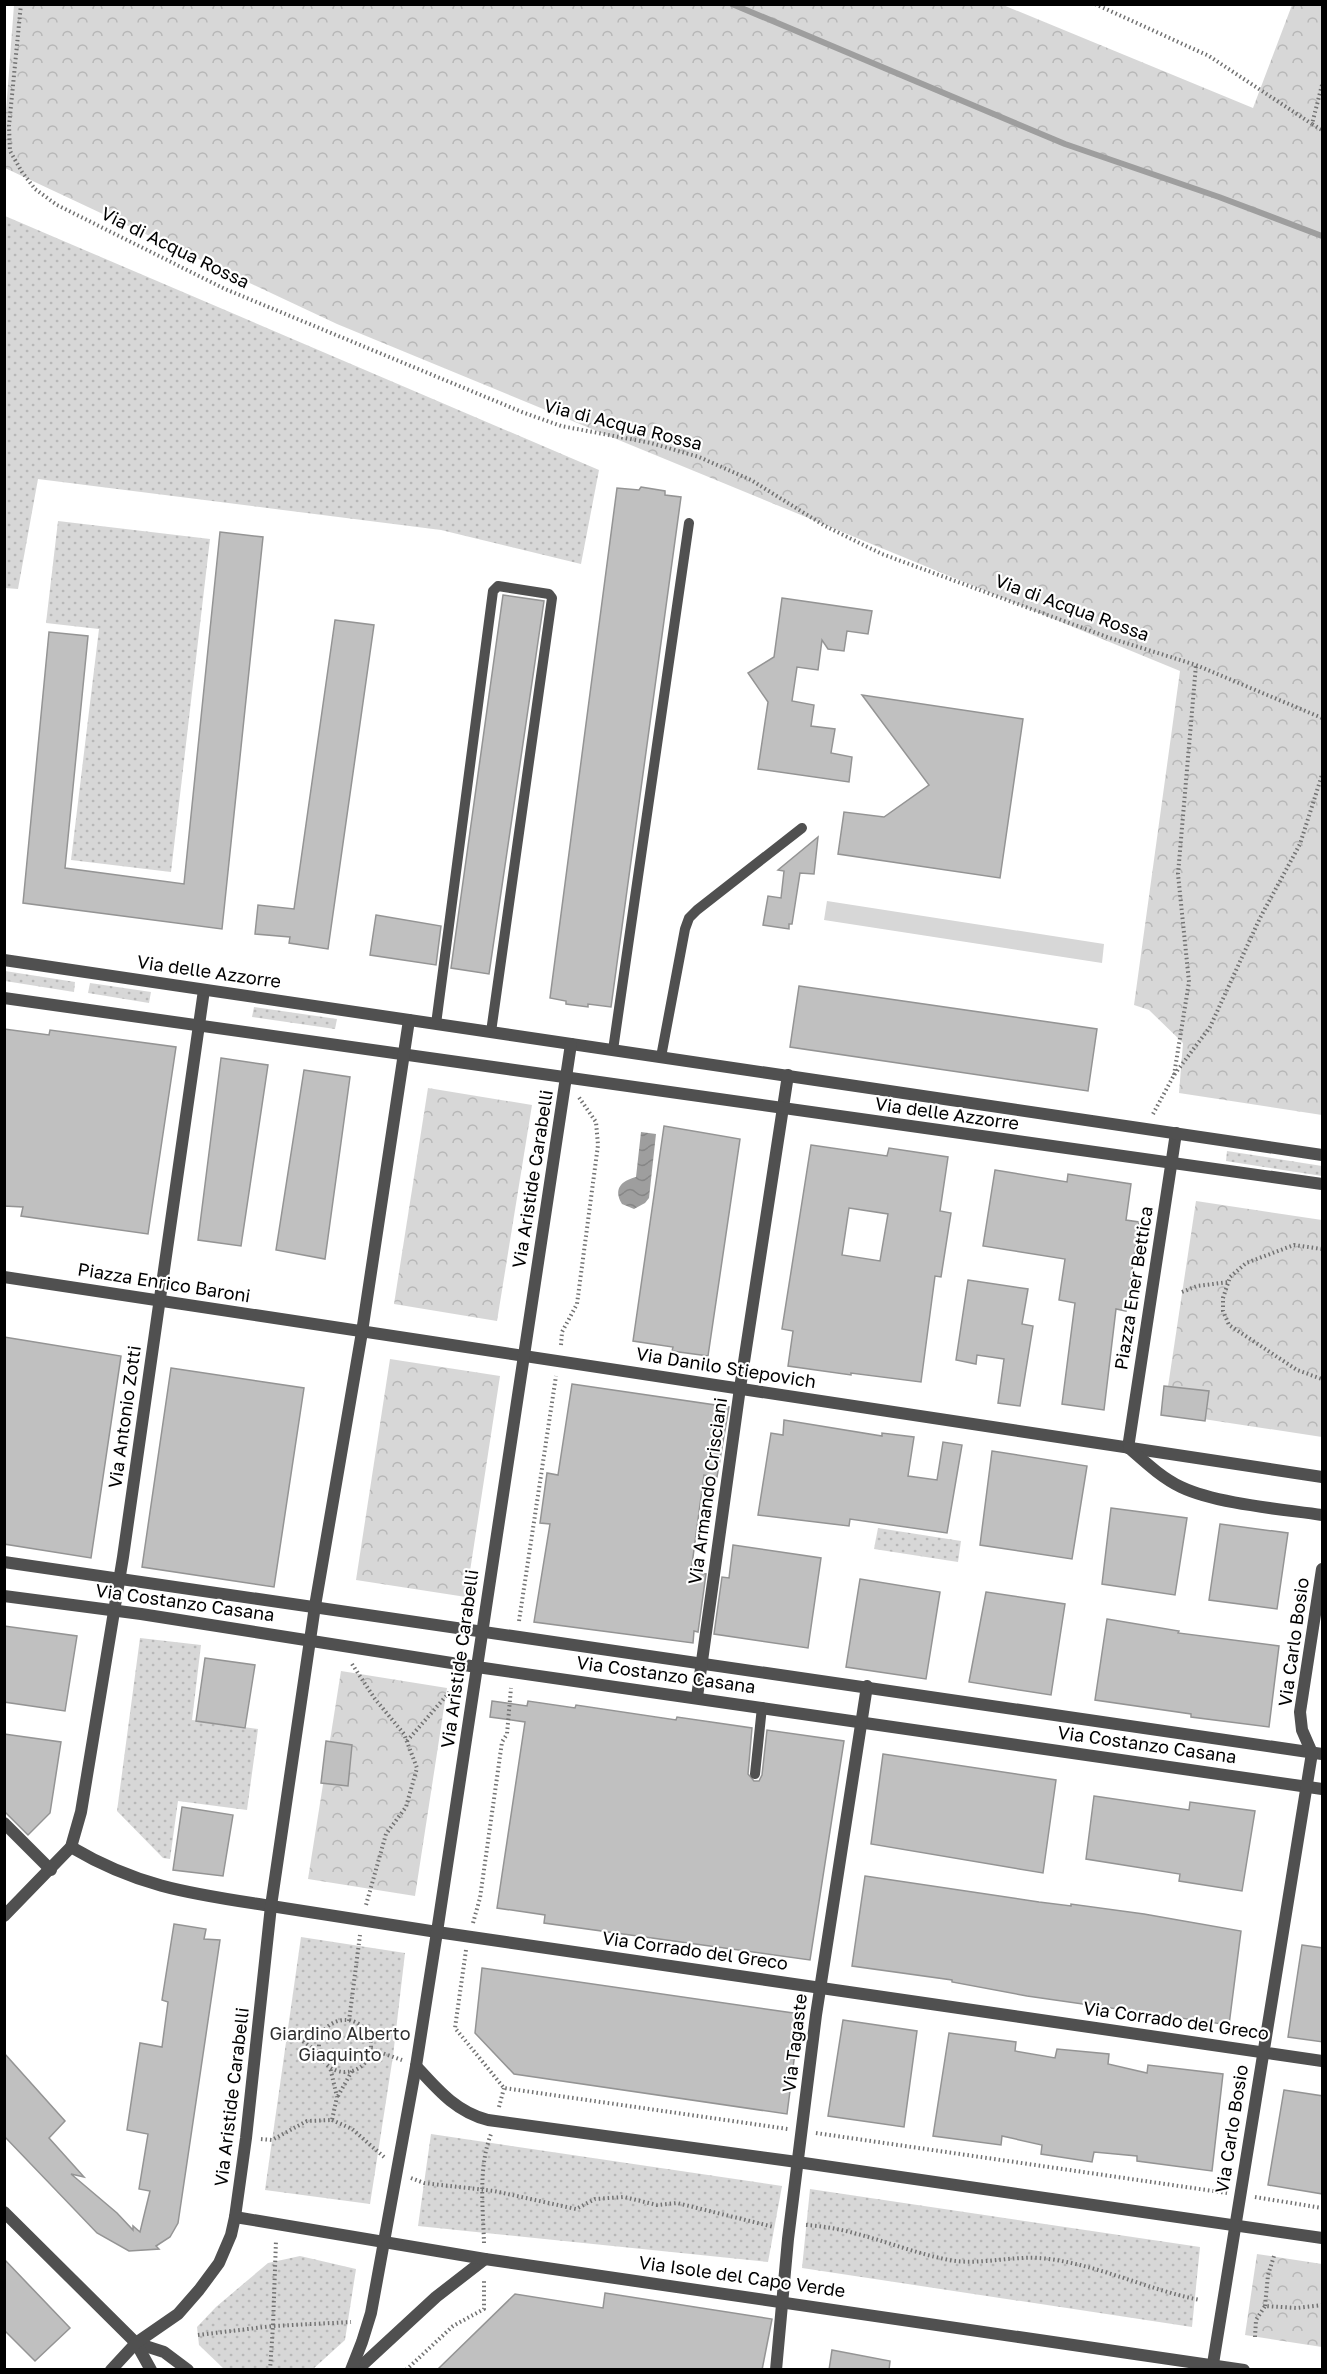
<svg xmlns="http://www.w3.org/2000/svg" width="1327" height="2374" viewBox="0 0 1327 2374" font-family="'Golos Text',sans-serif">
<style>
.grass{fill:url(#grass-dots)}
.forest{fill:url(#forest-crowns)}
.pitch{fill:#d7d7d7}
.water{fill:url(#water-waves)}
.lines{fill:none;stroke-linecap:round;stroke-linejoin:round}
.stream{stroke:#9e9e9e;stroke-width:6}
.building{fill:#c0c0c0;stroke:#949494;stroke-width:1.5;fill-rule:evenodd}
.path{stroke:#727272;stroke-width:4;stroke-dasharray:1.5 3;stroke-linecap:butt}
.service{stroke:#505050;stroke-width:10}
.minor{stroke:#505050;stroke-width:12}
.tertiary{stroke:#505050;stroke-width:12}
.labels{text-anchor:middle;stroke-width:4.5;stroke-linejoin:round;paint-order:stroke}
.street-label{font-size:18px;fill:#000;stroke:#fff}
.park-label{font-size:18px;fill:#2e2e2e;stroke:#fff}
</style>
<defs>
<pattern id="grass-dots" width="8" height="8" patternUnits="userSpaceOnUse" patternTransform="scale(1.5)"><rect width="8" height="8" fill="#d7d7d7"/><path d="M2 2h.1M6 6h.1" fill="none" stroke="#b7b7b7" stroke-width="1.8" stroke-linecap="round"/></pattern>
<pattern id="forest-crowns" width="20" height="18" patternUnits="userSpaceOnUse" patternTransform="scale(1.5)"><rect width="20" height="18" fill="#d7d7d7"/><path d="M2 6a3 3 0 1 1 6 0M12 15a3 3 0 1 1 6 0" fill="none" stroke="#b7b7b7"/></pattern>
<pattern id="water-waves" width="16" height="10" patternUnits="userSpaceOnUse" patternTransform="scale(1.5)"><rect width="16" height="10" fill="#9e9e9e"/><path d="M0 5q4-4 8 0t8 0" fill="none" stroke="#868686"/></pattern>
</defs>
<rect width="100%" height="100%" fill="#fff"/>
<g class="grass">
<polygon points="5,216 599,470 581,564 441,530 38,479 18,589 5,588"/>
<polygon points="58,521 210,539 171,872 71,860 99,629 46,623"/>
<polygon points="5,971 75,982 74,992 5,981"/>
<polygon points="90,983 151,992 149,1003 88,993"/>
<polygon points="254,1007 337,1019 335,1029 252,1017"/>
<polygon points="1227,1151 1322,1166 1322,1176 1226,1161"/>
<polygon points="878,1528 961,1541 958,1562 874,1549"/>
<polygon points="140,1638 201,1645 192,1720 258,1729 247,1810 178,1801 170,1859 163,1858 117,1811"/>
<polygon points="301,1937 405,1953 393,2056 370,2204 265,2190"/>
<polygon points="431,2134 782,2186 768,2262 418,2226"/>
<polygon points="810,2189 1200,2247 1192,2327 802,2268"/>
<polygon points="300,2256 356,2269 345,2340 313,2369 224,2369 199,2345 197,2327 216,2307 268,2263"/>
</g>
<g class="forest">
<polygon points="14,5 1003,5 1253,108 1292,5 1322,5 1322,1115 1179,1093 1183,1043 1149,1010 1134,1005 1180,671 337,324 5,168 5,124"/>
<polygon points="428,1088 532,1105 497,1321 394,1304"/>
<polygon points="1196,1201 1322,1220 1322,1437 1164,1413"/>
<polygon points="390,1359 500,1376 466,1597 356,1580"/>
<polygon points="341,1671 447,1688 415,1896 308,1879"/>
<polygon points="1257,2254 1322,2264 1322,2347 1245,2335"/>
</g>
<polygon class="pitch" points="827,901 1104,944 1102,963 824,920"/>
<path class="water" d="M641 1132 656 1134 649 1198 645 1203 634 1209 622 1204C613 1189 621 1181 636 1177Z"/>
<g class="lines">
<polyline class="stream" points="732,4 1065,144 1219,197 1322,236"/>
</g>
<g class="building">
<polygon points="641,487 665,491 665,495 681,497 611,1007 588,1004 588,1007 566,1004 566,1001 550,998 617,488 639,490"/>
<polygon points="220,532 263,537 222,929 23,903 49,632 88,636 65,868 184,884"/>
<polygon points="503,595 544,601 489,974 451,968"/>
<polygon points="782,598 872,611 868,634 847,631 844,651 828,649 822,640 818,670 797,667 792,701 814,705 811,726 835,729 831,753 852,757 849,782 758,769 768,702 748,673 774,657"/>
<polygon points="335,620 374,625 328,949 289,943 290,937 255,934 258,905 294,909"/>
<polygon points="862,695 1023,719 1000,878 838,854 844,812 884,817 929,785"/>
<polygon points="818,837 814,874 800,873 792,924 789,924 789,929 763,925 768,896 781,898 784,871 778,870"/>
<polygon points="376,915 441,926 436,965 370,955"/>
<polygon points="799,986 1097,1029 1088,1091 790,1047"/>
<polygon points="4,1029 49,1035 50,1030 176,1047 148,1234 21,1216 23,1207 4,1206"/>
<polygon points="221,1058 268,1065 241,1246 198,1240"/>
<polygon points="304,1070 350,1077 325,1259 276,1250"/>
<polygon points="664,1126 740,1139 708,1356 672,1351 673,1347 633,1341"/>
<path d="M811 1145 887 1156 889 1148 948 1157 940 1211 951 1213 941 1277 935 1276 921 1382 851 1373V1375L788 1366 793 1331 782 1329ZM849 1208 888 1214 880 1261 842 1255Z"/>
<polygon points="995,1170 1067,1182 1068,1174 1131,1184 1126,1220 1139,1222 1126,1311 1116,1309 1104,1410 1062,1404 1075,1303 1059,1300 1065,1259 983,1246"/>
<polygon points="968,1280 1028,1289 1022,1324 1033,1326 1020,1406 998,1403 1004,1359 977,1355 976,1364 956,1360"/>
<polygon points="4,1337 121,1356 91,1558 4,1544"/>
<polygon points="171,1368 304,1388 274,1587 142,1567"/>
<polygon points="572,1384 729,1407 717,1477 704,1475 691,1572 706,1574 698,1632 694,1631 693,1643 534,1622 550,1524 540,1523 547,1473 558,1475"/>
<polygon points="1164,1386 1209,1391 1205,1421 1161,1415"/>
<polygon points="784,1420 882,1436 882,1433 914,1437 908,1476 937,1480 943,1442 962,1445 947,1533 850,1519 849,1526 758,1515 771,1433 783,1435"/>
<polygon points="992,1451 1087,1466 1072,1559 980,1545"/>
<polygon points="1111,1508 1187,1518 1175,1595 1102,1584"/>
<polygon points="1220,1524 1288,1533 1277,1609 1209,1600"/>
<polygon points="733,1545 821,1558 808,1648 714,1634 722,1577 729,1578"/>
<polygon points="860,1579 940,1592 926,1679 846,1667"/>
<polygon points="986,1592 1065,1604 1051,1695 969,1682"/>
<polygon points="1107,1619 1179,1631 1178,1633 1279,1646 1269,1727 1191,1717 1191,1714 1095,1700"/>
<polygon points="4,1626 77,1636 65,1711 4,1702"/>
<polygon points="205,1658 255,1665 245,1728 196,1721"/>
<polygon points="492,1701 527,1706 528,1701 575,1708 576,1705 676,1720 677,1717 752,1728 748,1774 754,1781 759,1781 762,1775 767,1730 844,1741 810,1960 544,1923 545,1915 497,1908 525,1722 490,1717"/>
<polygon points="4,1734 61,1742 50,1813 28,1835 4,1811"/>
<polygon points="326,1741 352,1745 348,1786 321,1783"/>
<polygon points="883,1754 1056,1780 1043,1873 871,1844"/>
<polygon points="1094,1796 1189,1810 1190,1802 1255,1811 1242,1891 1179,1881 1180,1874 1086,1859"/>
<polygon points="182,1807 233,1815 223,1876 173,1870"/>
<polygon points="865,1876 1039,1902 1071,1906 1071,1904 1144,1914 1241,1931 1229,2025 1027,1996 952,1982 952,1980 852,1966"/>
<polygon points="174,1924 206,1929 204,1939 220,1940 178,2223 170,2237 156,2246 159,2249 129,2251 97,2233 4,2136 4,2053 65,2121 49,2138 84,2177 71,2174 117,2213 133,2230 133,2226 140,2232 150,2191 139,2189 148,2134 127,2130 140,2043 162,2047 168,2002 162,2000"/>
<polygon points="1302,1945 1323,1948 1323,2042 1288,2037"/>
<polygon points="482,1968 800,2014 787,2114 514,2074 475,2033"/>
<polygon points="843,2020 917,2031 904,2127 828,2116"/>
<polygon points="949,2033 1016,2042 1015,2051 1055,2058 1057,2049 1109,2054 1108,2064 1147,2073 1148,2065 1223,2074 1212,2171 1137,2161 1137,2156 1094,2152 1092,2162 1041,2154 1042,2145 1002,2136 1001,2145 933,2136"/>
<polygon points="1284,2090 1323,2096 1323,2194 1268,2185"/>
<polygon points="4,2259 70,2328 35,2361 4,2330"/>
<polygon points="605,2293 772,2319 762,2370 437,2370 515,2294 603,2308"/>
<polygon points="832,2350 890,2361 889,2370 829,2370"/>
</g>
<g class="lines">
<g class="path">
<polyline points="21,4 9,126 10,151 22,172 35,189 57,205 225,289 522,412 561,426 651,443 699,457 751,480 825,526 882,554 1110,638 1196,665 1322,718"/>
<polyline points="1095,4 1209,56 1312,124"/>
<polyline points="1322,85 1312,124 1322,130"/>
<polyline points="1174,1075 1189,982 1178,874 1196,665"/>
<polyline points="1153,1114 1174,1075 1210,1027 1260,918 1300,844 1322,775"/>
<polyline points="1322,1249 1294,1245 1246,1263 1230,1277 1223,1298 1223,1311 1229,1325 1297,1370 1322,1379"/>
<polyline points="1182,1292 1197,1286 1229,1282"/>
<polyline points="561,1345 562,1332 577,1304 598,1145 596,1122 578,1096"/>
<polyline points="519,1621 556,1376"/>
<polyline points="352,1664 375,1699 404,1734 417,1768 406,1807 386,1834 366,1905"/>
<polyline points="407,1741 454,1687 458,1679"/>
<polyline points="473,1923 480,1898 502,1742 507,1734 511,1688"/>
<polyline points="466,1950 455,2028 504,2088 788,2129"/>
<circle cx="345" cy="2046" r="26"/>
<polyline points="349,2021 360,1935"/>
<polyline points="272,2038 303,2040 323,2032"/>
<polyline points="303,2041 321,2055"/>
<polyline points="371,2049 402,2060"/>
<polyline points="338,2096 352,2071"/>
<polyline points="499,2107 504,2088"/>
<polyline points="332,2120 352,2129 384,2157"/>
<polyline points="816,2133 1227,2193"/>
<polyline points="261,2139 272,2140 307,2121 332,2120 337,2097 330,2067"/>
<polyline points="411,2178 424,2183 494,2191 576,2209 595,2199 624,2197 657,2205 677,2203 774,2227"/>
<polyline points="1255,2197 1322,2208"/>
<path d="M806 2225C857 2228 899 2250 949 2260 982 2266 1015 2254 1049 2259 1101 2266 1149 2290 1200 2300"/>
<path d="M484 2243C483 2207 478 2168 491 2134"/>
<polyline points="1265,2306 1268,2275 1274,2256"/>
<polyline points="198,2335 273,2326 276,2240"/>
<polyline points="1255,2337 1256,2320 1265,2306 1297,2308 1322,2305"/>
<polyline points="270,2370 273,2326 351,2322"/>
<polyline points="406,2370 453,2326 484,2309 484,2280"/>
</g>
<g class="service">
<polyline points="436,1024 493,591 498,586 549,594 552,598 491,1032"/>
<polyline points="613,1050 689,523"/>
<polyline points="661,1057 685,929 689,918 697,910 802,828"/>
<polyline points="755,1774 762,1707"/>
</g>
<g class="minor">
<polyline points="4,1277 1322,1477"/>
<polyline points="1128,1448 1176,1133"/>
<path d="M1129 1448C1145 1462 1162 1478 1181 1487 1217 1504 1281 1509 1322 1515"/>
<polyline points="4,1562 1322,1754"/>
<polyline points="4,1596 141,1614 477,1667 1322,1789"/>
<polyline points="697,1697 740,1388 788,1075"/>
<polyline points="4,1823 51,1870"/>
<path d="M71 1847C140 1888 194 1894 271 1906"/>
<polyline points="4,1916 71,1847 81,1812 123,1557 204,990"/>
<polyline points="437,1932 1322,2061"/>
<polyline points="4,2212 136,2343"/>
<polyline points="357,2370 436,2297 485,2259"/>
<polyline points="776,2370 788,2239 816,2015 867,1686"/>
<polyline points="1212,2370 1312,1753 1302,1730 1300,1712 1322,1569"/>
</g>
<g class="tertiary">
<polyline points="4,960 1322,1155"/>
<polyline points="4,998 1322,1184"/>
<polyline points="271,1906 437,1932"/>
<path d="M416 2066C437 2089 456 2112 488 2120L797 2162 1322 2238"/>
<polyline points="235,2217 485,2259 1244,2370"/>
<polyline points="136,2343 164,2352 188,2370"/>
<polyline points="136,2343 151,2370"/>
<polyline points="111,2370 136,2343 178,2314 199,2290 219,2263 231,2235 235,2217 246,2138 271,1906 315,1606 362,1332 409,1020"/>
<polyline points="351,2370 362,2342 371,2313 416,2066 437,1932 571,1044"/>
</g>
</g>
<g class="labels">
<g class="street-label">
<text transform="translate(175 248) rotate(26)" y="6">Via di Acqua Rossa</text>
<text transform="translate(623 425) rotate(14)" y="6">Via di Acqua Rossa</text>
<text transform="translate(1072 608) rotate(20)" y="6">Via di Acqua Rossa</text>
<text transform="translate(209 972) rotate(8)" y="6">Via delle Azzorre</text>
<text transform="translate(947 1114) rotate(8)" y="6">Via delle Azzorre</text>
<text transform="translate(533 1179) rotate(-81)" y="6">Via Aristide Carabelli</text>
<text transform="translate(164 1283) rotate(9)" y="6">Piazza Enrico Baroni</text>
<text transform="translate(1134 1288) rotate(-81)" y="6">Piazza Ener Bettica</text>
<text transform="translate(726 1368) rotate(9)" y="6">Via Danilo Stiepovich</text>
<text transform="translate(125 1417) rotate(-82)" y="6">Via Antonio Zotti</text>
<text transform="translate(708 1491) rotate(-82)" y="6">Via Armando Crisciani</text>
<text transform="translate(185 1603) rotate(8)" y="6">Via Costanzo Casana</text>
<text transform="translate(1294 1642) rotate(-82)" y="6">Via Carlo Bosio</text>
<text transform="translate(460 1659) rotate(-82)" y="6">Via Aristide Carabelli</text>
<text transform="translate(666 1675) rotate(8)" y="6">Via Costanzo Casana</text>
<text transform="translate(1147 1745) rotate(8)" y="6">Via Costanzo Casana</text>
<text transform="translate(695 1951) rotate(8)" y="6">Via Corrado del Greco</text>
<text transform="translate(1176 2021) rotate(8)" y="6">Via Corrado del Greco</text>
<text transform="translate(795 2043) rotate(-83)" y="6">Via Tagaste</text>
<text transform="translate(232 2097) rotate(-83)" y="6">Via Aristide Carabelli</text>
<text transform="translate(1232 2129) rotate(-81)" y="6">Via Carlo Bosio</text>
<text transform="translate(742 2277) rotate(8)" y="6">Via Isole del Capo Verde</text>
</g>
<g class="park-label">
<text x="340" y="2040">Giardino Alberto<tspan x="340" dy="21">Giaquinto</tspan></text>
</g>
</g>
<rect width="1327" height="2374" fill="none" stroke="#000000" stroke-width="12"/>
</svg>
